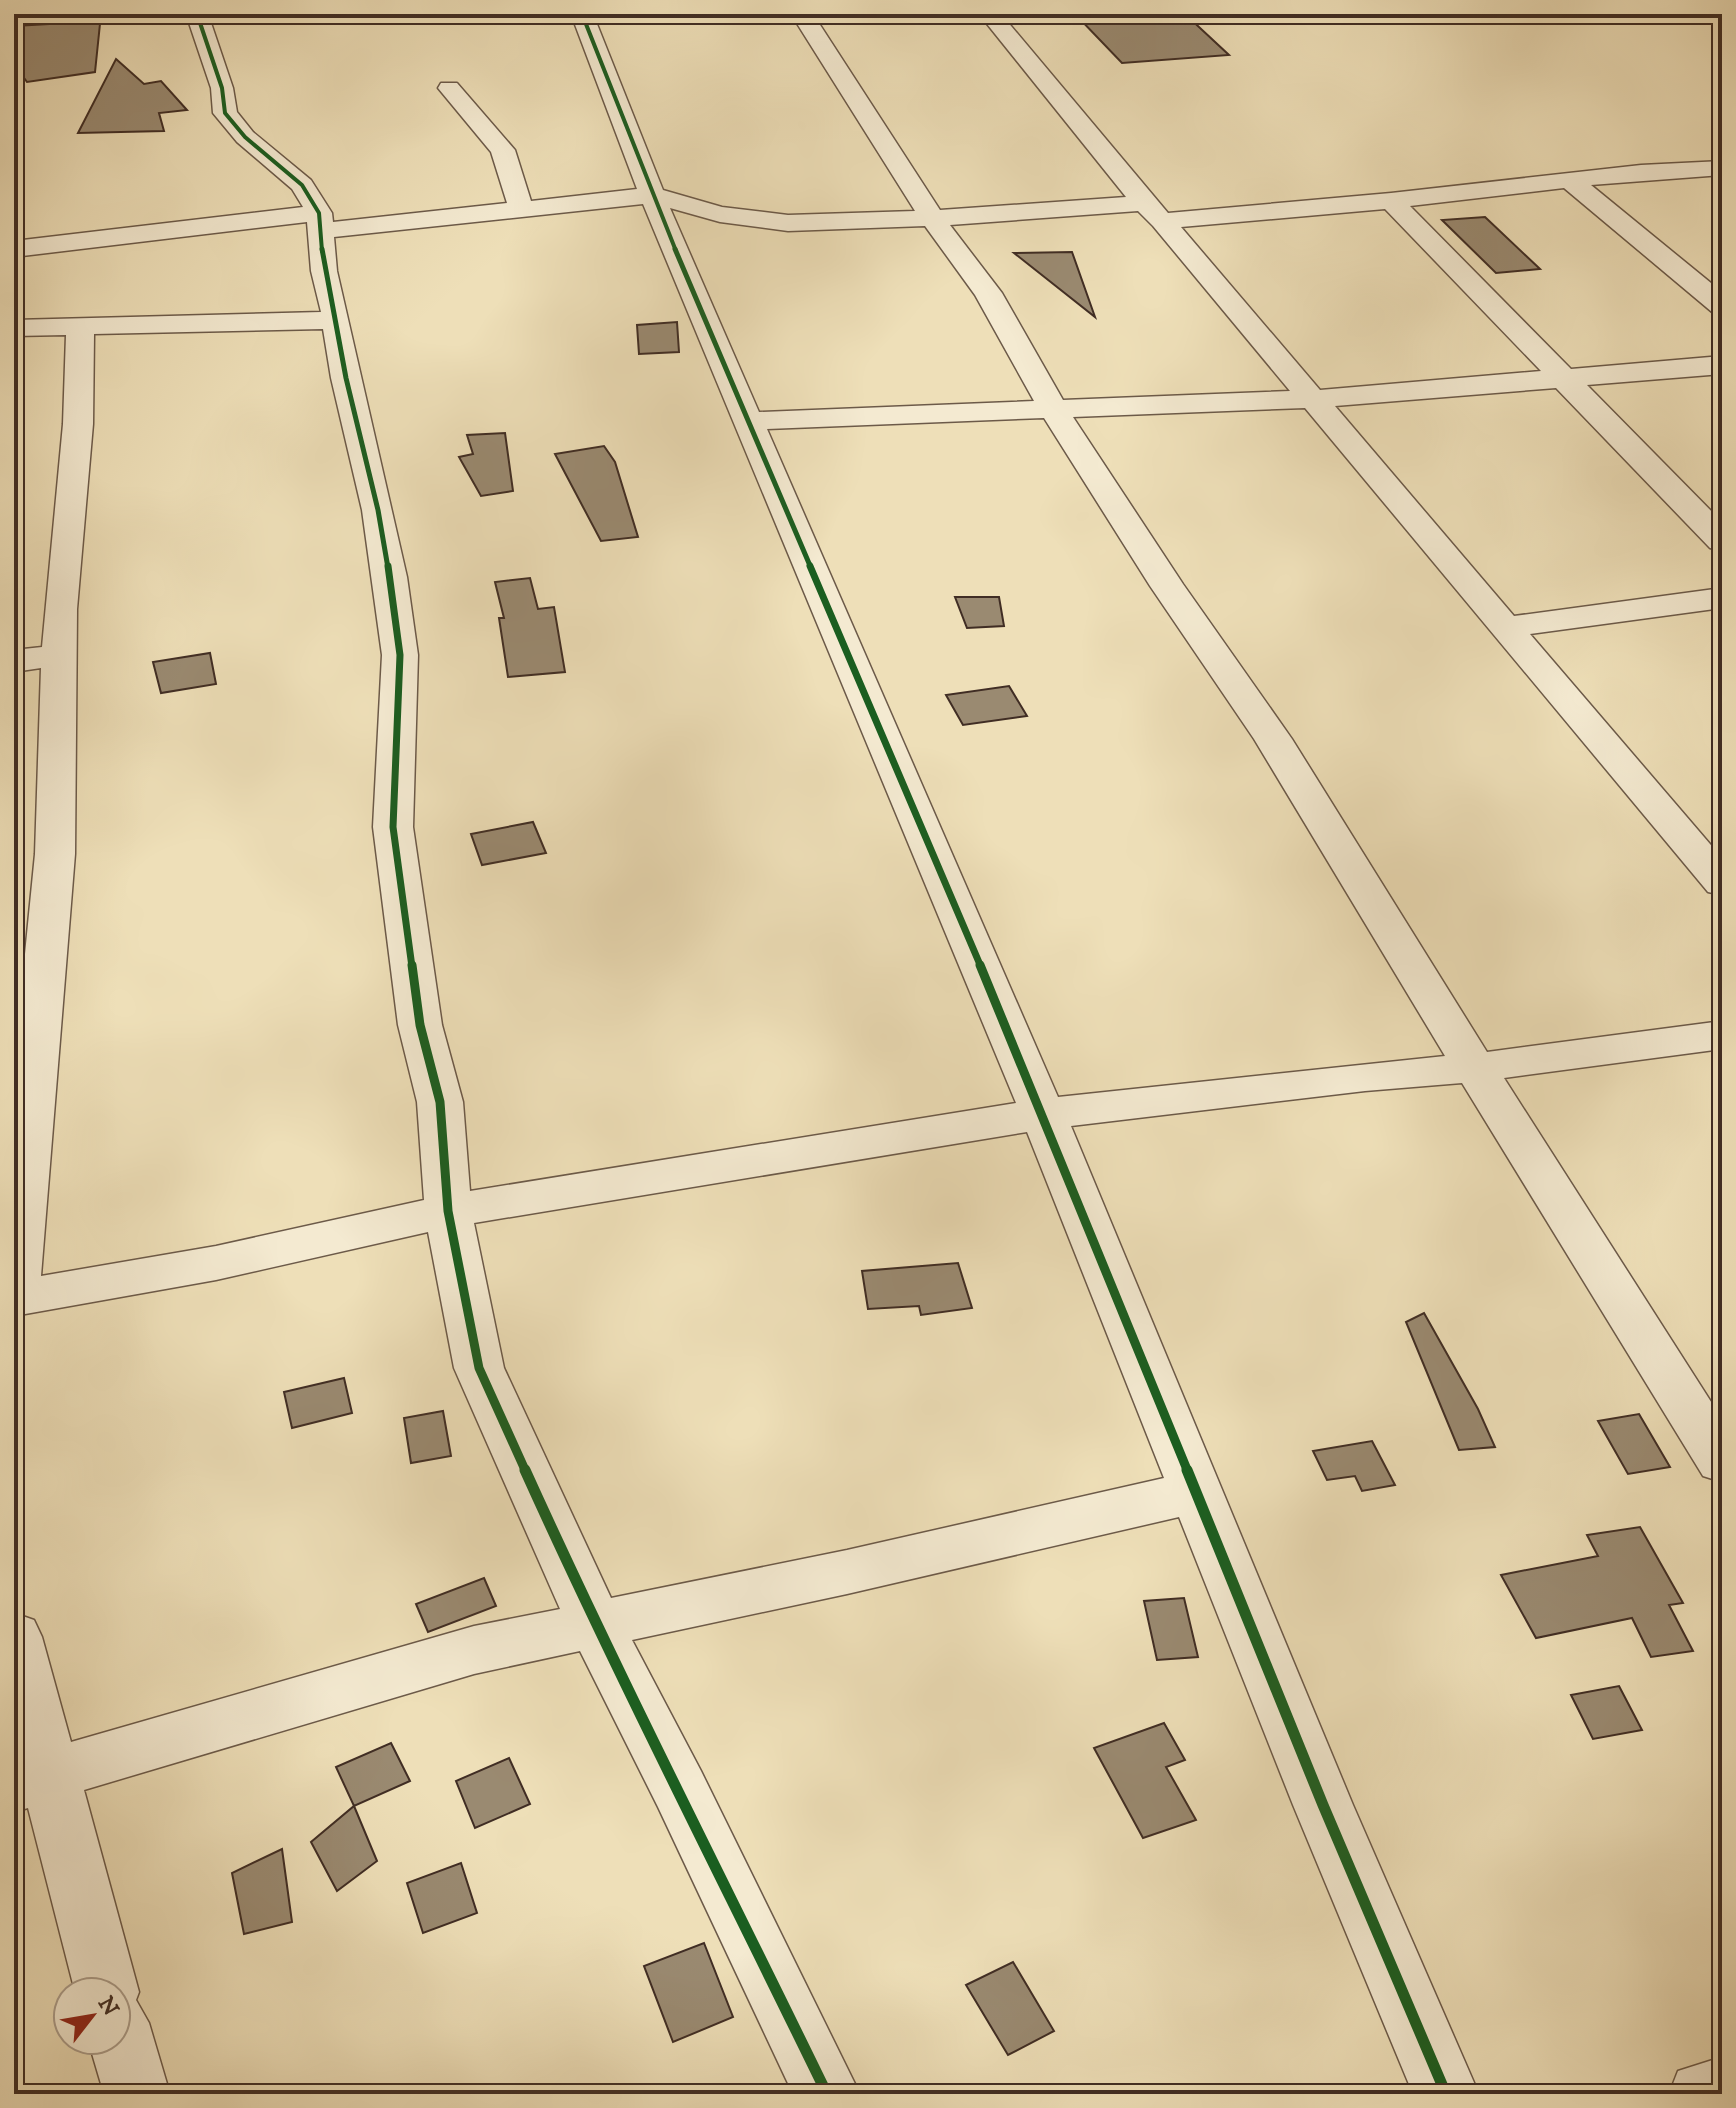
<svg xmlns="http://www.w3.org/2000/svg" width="1736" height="2108" viewBox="0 0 1736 2108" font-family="'IM FELL DW Pica',serif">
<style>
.building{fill:#9a8a71;stroke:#402d24;stroke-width:2}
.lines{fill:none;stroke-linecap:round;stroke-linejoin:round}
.minor-casing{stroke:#6c5a49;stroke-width:3}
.minor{fill:#f4ead1;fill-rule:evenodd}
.cycleway-far4-casing{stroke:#f4ead1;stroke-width:7}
.cycleway-far3-casing{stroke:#f4ead1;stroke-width:8}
.cycleway-far2-casing{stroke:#f4ead1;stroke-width:11}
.cycleway-far1-casing{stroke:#f4ead1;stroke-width:14}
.cycleway-casing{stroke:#f4ead1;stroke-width:16}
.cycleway-far4{stroke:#1b5e20;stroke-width:4}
.cycleway-far3{stroke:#1b5e20;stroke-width:5}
.cycleway-far2{stroke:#1b5e20;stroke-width:7}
.cycleway-far1{stroke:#1b5e20;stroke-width:9}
.cycleway{stroke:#1b5e20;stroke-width:11}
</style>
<rect width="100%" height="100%" fill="#eedfb8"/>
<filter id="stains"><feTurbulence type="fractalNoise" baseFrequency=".0025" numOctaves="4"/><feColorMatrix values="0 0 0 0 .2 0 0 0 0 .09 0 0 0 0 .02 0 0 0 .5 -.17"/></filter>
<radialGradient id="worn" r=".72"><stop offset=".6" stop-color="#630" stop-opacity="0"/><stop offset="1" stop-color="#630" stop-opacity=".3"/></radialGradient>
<g class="building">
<polygon points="75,14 101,14 95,72 27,82 14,64 14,26 48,24 45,17"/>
<polygon points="1075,14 1185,14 1229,55 1122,63"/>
<polygon points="116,59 144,84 161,81 187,110 159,113 164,131 78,133"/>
<polygon points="1485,217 1540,269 1496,273 1442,220"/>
<polygon points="1072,252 1095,317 1014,253"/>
<polygon points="677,322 679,352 639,354 637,325"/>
<polygon points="505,433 513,491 481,496 459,457 473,454 467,435"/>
<polygon points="604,446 615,462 638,537 601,541 555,454"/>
<polygon points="530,578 538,609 554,607 565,672 508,677 499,618 504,618 495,582"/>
<polygon points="955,597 999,597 1004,626 967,628"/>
<polygon points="210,653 216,684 161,693 153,662"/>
<polygon points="1009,686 1027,716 963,725 946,695"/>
<polygon points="533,822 546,853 482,865 471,834"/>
<polygon points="958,1263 972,1308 921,1315 919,1306 868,1309 862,1271"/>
<polygon points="1424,1313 1478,1409 1495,1447 1459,1450 1406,1322"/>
<polygon points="344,1378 352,1413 292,1428 284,1392"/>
<polygon points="443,1411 451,1456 411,1463 404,1418"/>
<polygon points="1639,1414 1670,1467 1628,1474 1598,1421"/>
<polygon points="1372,1441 1395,1485 1362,1491 1355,1476 1327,1480 1313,1451"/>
<polygon points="1640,1527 1683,1603 1669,1605 1693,1651 1651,1657 1632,1618 1536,1638 1501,1575 1598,1556 1587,1535"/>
<polygon points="484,1578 496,1606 428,1632 416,1604"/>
<polygon points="1184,1598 1198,1657 1157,1660 1144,1601"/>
<polygon points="1619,1686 1642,1730 1593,1739 1571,1695"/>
<polygon points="1164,1723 1185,1760 1166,1767 1196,1820 1143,1838 1094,1748"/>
<polygon points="391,1743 410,1781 354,1806 336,1767"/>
<polygon points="509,1758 530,1804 475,1828 456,1781"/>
<polygon points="354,1806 377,1861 337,1891 311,1842"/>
<polygon points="282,1849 292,1922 244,1934 232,1873"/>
<polygon points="461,1863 477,1913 423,1933 407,1883"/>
<polygon points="704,1943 733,2017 673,2042 644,1966"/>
<polygon points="1013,1962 1054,2031 1008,2055 966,1985"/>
</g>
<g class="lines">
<g class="minor-casing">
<g id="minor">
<path d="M186 14H208L233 88 237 112 253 132 311 180 332 213 333 222 507 203 491 152 438 88 441 83H457L515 150 531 201 637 189 571 14H593L663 190 722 207 788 215 915 211 791 14H813L940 210 1126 197 979 14H1001L1168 213 1391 193 1641 165 1722 161V175L1591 185 1722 292V314L1712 312 1564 188 1410 206 1571 369 1722 356V374L1587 385 1722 522V551L1710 548 1556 388 1335 406 1514 616 1722 588V608L1530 634 1722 858V895L1708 892 1305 408 1073 417 1183 584 1292 739 1487 1052 1722 1021V1049L1504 1078 1722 1419V1482L1703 1476 1462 1083 1365 1091 1071 1126 1353 1805 1479 2094H1413L1293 1805 1179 1517 847 1594 632 1640 701 1771 860 2094H793L658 1807 580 1651 474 1674 84 1790 139 1992 136 2000 149 2023 170 2094H104L88 2040H116V1992H75L28 1808 14 1812V1613L34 1620 42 1637 71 1742 474 1626 560 1609 454 1368 428 1232 216 1280 14 1316V1064L35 854 41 668 14 672V650L42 647 63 424 66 335 14 336V320L321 312 311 271 307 222 14 257V241L303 207 292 189 237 142 213 113 211 88ZM643 204 1016 1103 470 1191 463 1102 442 1025 413 827 418 655 407 577 337 271 334 237ZM670 208 720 222 788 231 925 226 975 295 1034 401 759 412ZM1385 209 1541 371 1320 390 1181 227ZM1138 211 1153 226 1290 391 1063 400 1002 293 950 225ZM323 329 331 378 362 510 382 655 373 827 398 1025 417 1102 424 1200 216 1246 41 1276 75 854 77 609 93 424 94 334ZM1044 418 1150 586 1254 739 1445 1056 1058 1097 767 429ZM1027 1132 1164 1478 847 1550 611 1598 504 1368 474 1223Z"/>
<polygon points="1722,2057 1722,2094 1669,2094 1678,2071"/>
</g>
</g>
<use href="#minor" class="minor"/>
<g class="cycleway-far4-casing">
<g id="cycleway-far4">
<polyline points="197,14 222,88 225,113 245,137 302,185 319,213 322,251"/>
<polyline points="582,14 676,251"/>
</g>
</g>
<g class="cycleway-far3-casing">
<g id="cycleway-far3">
<polyline points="322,249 346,378 378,510 388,568"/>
<polyline points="675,249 811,568"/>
</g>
</g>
<g class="cycleway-far2-casing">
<g id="cycleway-far2">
<polyline points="388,566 400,655 393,827 412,967"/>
<polyline points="810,566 981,967"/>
</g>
</g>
<g class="cycleway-far1-casing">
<g id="cycleway-far1">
<polyline points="412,965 420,1025 440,1102 448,1211 479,1368 526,1472"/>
<polyline points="980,965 1188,1472"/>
</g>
</g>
<g class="cycleway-casing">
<g id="cycleway">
<path d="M525 1470C620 1680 726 1886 827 2094"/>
<polyline points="1187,1470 1323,1805 1446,2094"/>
</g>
</g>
<use href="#cycleway-far4" class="cycleway-far4"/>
<use href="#cycleway-far3" class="cycleway-far3"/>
<use href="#cycleway-far2" class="cycleway-far2"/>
<use href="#cycleway-far1" class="cycleway-far1"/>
<use href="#cycleway" class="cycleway"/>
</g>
<rect width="1736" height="2108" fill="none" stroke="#eedfb8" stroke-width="48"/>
<rect x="16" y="16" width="1704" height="2076" fill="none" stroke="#402d24" stroke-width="4"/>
<rect x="24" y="24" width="1688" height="2060" fill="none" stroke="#402d24" stroke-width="2"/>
<g transform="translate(92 2016) rotate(59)"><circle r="38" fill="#f4ead1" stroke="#ac9e8c" stroke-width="2"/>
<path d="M0-6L14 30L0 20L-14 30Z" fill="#8f2418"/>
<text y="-12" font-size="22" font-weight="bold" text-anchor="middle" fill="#402d24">N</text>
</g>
<rect width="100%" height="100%" filter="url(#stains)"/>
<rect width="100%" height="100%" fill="url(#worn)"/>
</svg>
